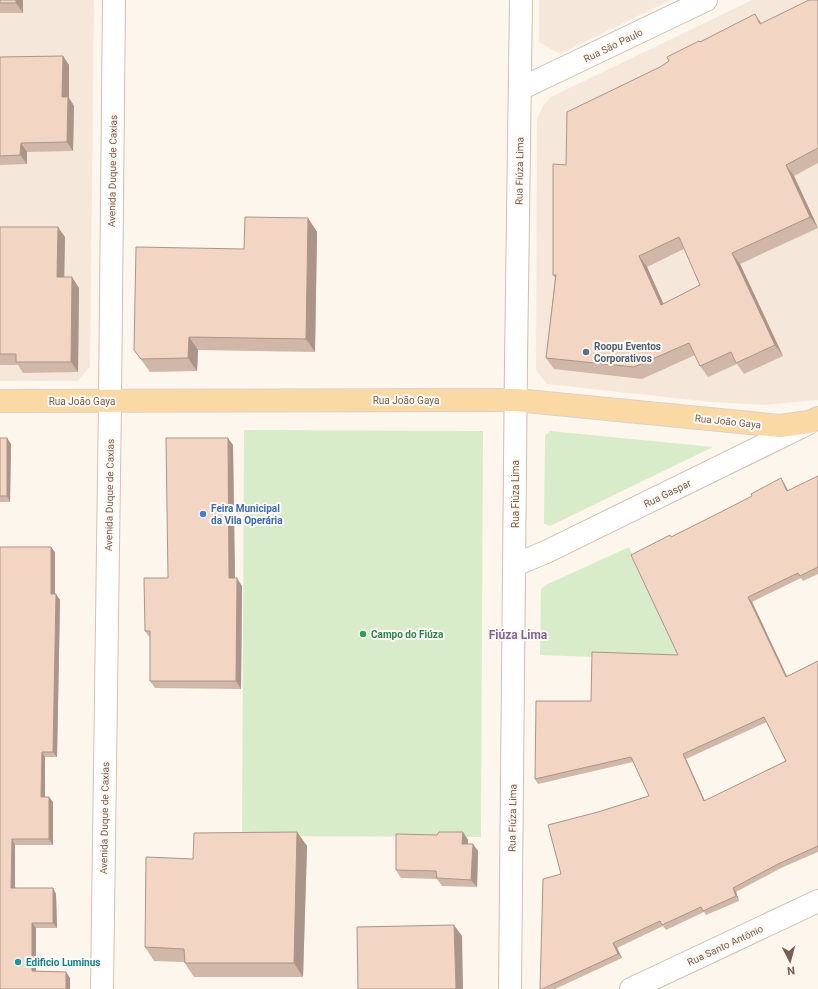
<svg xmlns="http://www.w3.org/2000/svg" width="818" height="989" viewBox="0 0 818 989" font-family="Roboto,sans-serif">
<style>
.residential{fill:#f5e8da}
.green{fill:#d8ecc9}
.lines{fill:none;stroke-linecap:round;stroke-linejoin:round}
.street-casing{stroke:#d1beb0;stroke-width:24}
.secondary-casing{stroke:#d6c0b0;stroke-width:24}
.primary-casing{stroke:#dad1cd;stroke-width:24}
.street{stroke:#fff;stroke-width:22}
.secondary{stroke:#fff;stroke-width:22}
.primary{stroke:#fbd9a5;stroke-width:22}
.wall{fill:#d1b7a8;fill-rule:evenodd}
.shaded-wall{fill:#aa9588}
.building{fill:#f3d5c3;stroke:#aa9588;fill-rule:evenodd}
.service-dot{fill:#5c6f8a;stroke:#fffaf3;stroke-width:1.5}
.shop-dot{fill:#3f7fe0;stroke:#fffaf3;stroke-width:1.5}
.leisure-dot{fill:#2e9e5b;stroke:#fffaf3;stroke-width:1.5}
.culture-dot{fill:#0f9aa8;stroke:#fffaf3;stroke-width:1.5}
.labels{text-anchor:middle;stroke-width:4;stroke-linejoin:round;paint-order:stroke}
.street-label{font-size:10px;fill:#7a5c4d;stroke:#fffaf3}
.service-label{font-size:10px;font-weight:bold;fill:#4e5e75;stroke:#fffaf3;text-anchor:start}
.shop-label{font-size:10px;font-weight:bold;fill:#366cbe;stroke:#fffaf3;text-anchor:start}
.leisure-label{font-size:10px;font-weight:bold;fill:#27864d;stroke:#fffaf3;text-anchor:start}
.culture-label{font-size:10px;font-weight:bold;fill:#0d838f;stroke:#fffaf3;text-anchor:start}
.quarter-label{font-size:12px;font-weight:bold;fill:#846695;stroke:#fffaf3}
</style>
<rect width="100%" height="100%" fill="#fdf6ec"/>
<g class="residential">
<polygon points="0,0 94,0 90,367 77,381 0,381"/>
<polygon points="539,0 671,0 560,54 539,42"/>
<polygon points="752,0 818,0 818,400 765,405 711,402 547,384 536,370 537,119 543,106 551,97"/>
</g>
<g class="green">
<polygon points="244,430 483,431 481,837 242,836"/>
<polygon points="550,431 713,447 550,526 544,524 545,436"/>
<polygon points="629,547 682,660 540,655 541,589 548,584"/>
</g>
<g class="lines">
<g class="street-casing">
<g id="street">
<polyline points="520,89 706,0"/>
<polyline points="110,401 114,0"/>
<polyline points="515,565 546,552 807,424"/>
<polyline points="510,989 516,361 521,0"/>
<polyline points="631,989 818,901"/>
</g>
</g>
<g class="secondary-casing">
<polyline id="secondary" points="102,989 110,401"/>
</g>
<g class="primary-casing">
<polyline id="primary" points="0,401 516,400 780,426 809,422 818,418"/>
</g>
<use href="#street" class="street"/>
<use href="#secondary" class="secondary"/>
<use href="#primary" class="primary"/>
</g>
<g class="wall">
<rect x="0" y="0" width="23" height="13"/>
<path d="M818 0V163L794 176 818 228 740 264 783 356 744 374 737 364 708 377 700 366 695 355 642 379 554 369 546 358 555 278 553 275 566 165 660 67 700 42 761 24ZM684 249 700 285 663 304 647 267Z"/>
<polygon points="63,56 69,65 69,98 74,106 73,151 27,152 27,164 0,165 0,57"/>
<polygon points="308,218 317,232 315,352 198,350 197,371 150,372 134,350 244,249"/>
<polygon points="0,227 65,237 64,277 79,288 78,372 23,373 18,365 0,365"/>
<polygon points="0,438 7,438 11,444 10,502 0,502"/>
<polygon points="233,445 235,578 242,586 241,689 155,688 150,681 150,638 145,631 168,578"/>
<path d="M818 476V574L803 581 801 578 752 602 787 676 818 661V852L781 868 736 892 739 901 706 915 704 912 666 930 663 926 617 948 622 958 555 989H540L561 874 598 812 649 796 633 762 538 784 535 779 591 701 678 655 670 535 671 537 784 483 788 491ZM767 722 786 761 705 801 686 759Z"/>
<polygon points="0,547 55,552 55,594 60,600 57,757 45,757 45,797 53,802 53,845 15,845 15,888 53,888 56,894 57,928 36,928 36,971 66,972 70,978 0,989"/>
<polygon points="297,832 307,846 303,977 194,977 184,962 154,961 145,947 193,859"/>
<polygon points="463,832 468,840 468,844 478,851 477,887 442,886 437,879 401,878 396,870 437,835"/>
</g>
<g class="shaded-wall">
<polygon points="16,0 23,0 23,13 16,3"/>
<polygon points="755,14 763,26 760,24"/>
<polygon points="63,56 69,65 69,98 74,106 73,151 67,142 62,97"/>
<polygon points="21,143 27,152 27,164 20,155"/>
<polygon points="786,165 794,176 818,228 810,217"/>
<polygon points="308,218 317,232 315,352 306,339"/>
<polygon points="58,227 65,237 64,288 57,277"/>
<polygon points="732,253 740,264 783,356 775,345"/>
<polygon points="639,256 647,267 669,316 661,305"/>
<polygon points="72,277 79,288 78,372 71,362"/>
<polygon points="189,337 198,350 197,371 188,358"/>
<polygon points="7,438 11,444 10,502 7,496"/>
<polygon points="228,438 233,445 235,586 229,578"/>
<polygon points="781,478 784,483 791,496 787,491"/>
<polygon points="51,547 55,552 55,600 51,594"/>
<polygon points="237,578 242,586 241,689 236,681"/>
<polygon points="56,594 60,600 57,757 53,752"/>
<polygon points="748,597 752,602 789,681 786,677"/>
<polygon points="42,752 45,757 45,802 41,797"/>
<polygon points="683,754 686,759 707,806 704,801"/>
<polygon points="49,797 53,802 53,845 49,839"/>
<polygon points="297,832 307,846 303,977 294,963"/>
<polygon points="463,832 468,840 468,851 462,844"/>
<polygon points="12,839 15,845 15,894 11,888"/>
<polygon points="473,844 478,851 477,887 471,880"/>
<polygon points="53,888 56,894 57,928 53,923"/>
<polygon points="733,888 736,892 739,901 736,896"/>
<polygon points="32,923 36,928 36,977 32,971"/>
<polygon points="454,925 462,936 463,989 456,989"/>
<polygon points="613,943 617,948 622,958 618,954"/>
<polygon points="66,972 70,978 70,989 66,989"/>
</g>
<g class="building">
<rect x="0" y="0" width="16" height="3"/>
<path d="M809 0H818V148L786 165 810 217 732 253 775 345 736 363 731 352 700 366 689 343 634 367 546 358 556 275H553V164L566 165 567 112 660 67 669 61 667 57 699 41 700 42 755 14 760 24ZM679 237 700 285 661 305 639 256Z"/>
<polygon points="63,56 62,97 68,97 67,142 21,143 20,155 0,156 0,57"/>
<polygon points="245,217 308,218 306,339 189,337 188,358 141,359 134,350 136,247 244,249"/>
<polygon points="0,227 58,227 57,277 72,277 71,362 16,362 16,354 0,354"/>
<rect x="0" y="438" width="7" height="58"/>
<polygon points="166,438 228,438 229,578 237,578 236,681 150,681 150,631 145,631 144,578 168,578"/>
<path d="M818 476V567L800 576 798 573 748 597 786 677 818 661V846L778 864 733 888 736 896 703 911 701 907 662 925 660 921 613 943 618 954 542 989H540L543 879 561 874 548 825 598 812 649 796 631 757 535 779 536 701H591L592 652 678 655 631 555 670 535 671 537 713 516 752 496 751 494 781 478 787 491ZM764 717 786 761 704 801 683 754Z"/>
<polygon points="0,547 51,547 51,594 56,594 53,752 42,752 41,797 49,797 49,839 12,839 11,888 53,888 53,923 32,923 32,971 66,972 66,989 0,989"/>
<polygon points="297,832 294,963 185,963 184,949 145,947 146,857 193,859 194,833"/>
<polygon points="439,832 463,832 462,844 473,844 471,880 437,878 436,871 396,870 396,834 437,835"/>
<polygon points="454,925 456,989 358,989 357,927"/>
</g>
<circle class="service-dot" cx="586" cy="352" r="4"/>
<circle class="shop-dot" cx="203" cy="514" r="4"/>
<circle class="leisure-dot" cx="363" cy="634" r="4"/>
<circle class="culture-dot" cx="18" cy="962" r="4"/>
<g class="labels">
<g class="street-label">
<text transform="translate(613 45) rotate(-26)" y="4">Rua São Paulo</text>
<text transform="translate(112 171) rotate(-89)" y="4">Avenida Duque de Caxias</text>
<text transform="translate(519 171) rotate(-89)" y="4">Rua Fiúza Lima</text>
<text x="406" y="404">Rua João Gaya</text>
<text x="82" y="405">Rua João Gaya</text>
<text transform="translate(728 421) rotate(6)" y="4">Rua João Gaya</text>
<text transform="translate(667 493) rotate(-26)" y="4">Rua Gaspar</text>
<text transform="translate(515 494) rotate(-90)" y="4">Rua Fiúza Lima</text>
<text transform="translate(109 495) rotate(-89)" y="4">Avenida Duque de Caxias</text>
<text transform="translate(104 818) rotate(-89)" y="4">Avenida Duque de Caxias</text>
<text transform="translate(512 818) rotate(-89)" y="4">Rua Fiúza Lima</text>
<text transform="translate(725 945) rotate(-25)" y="4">Rua Santo Antônio</text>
</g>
<g class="service-label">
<text x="594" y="350">Roopu Eventos<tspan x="594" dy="12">Corporativos</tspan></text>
</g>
<g class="shop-label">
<text x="211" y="512">Feira Municipal<tspan x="211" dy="12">da Vila Operária</tspan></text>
</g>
<g class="leisure-label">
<text x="371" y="638">Campo do Fiúza</text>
</g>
<g class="culture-label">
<text x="26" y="966">Edificio Luminus</text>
</g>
<g class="quarter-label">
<text x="518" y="639">Fiúza Lima</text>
</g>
</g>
<g transform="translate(790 961) rotate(174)" stroke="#fffaf3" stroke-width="3" paint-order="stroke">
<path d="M0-3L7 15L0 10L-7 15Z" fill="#7a5c4d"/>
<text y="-6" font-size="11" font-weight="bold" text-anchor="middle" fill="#7a5c4d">N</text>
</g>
</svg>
